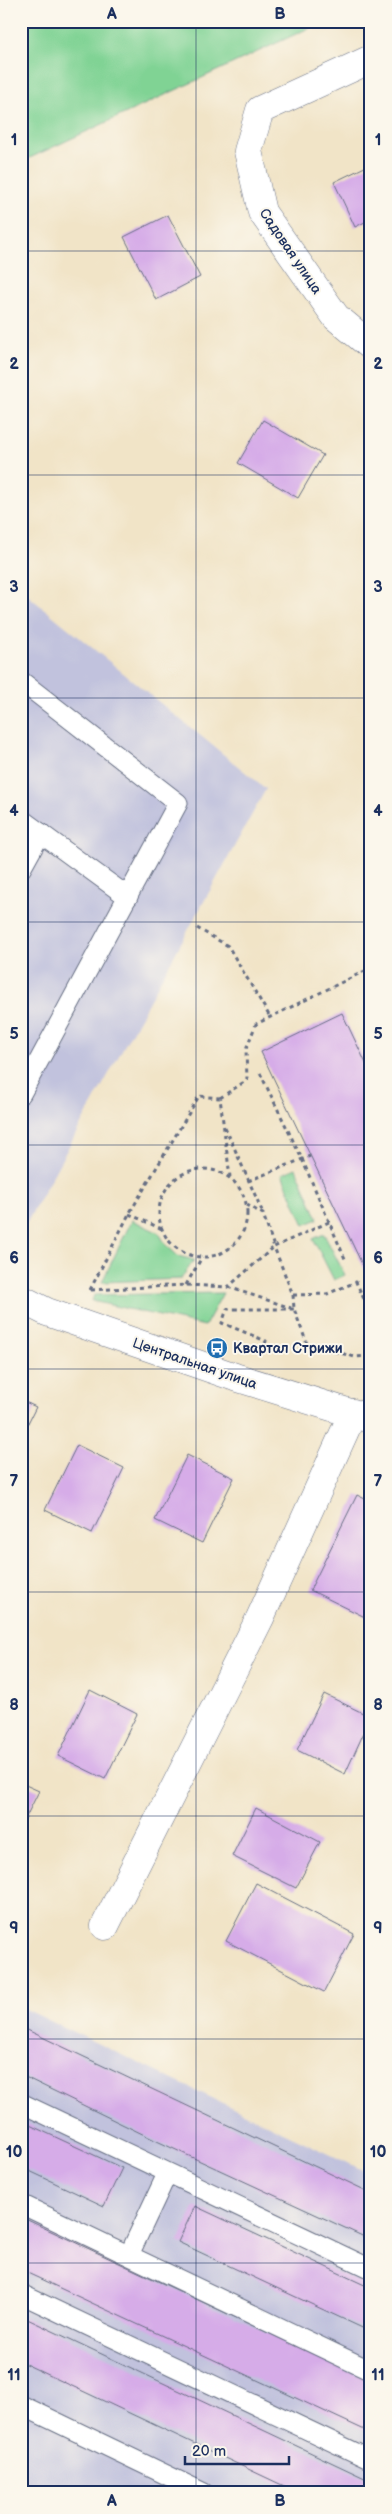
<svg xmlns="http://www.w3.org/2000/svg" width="392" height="2514" viewBox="0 0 392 2514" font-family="'Balsamiq Sans',sans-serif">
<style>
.industrial{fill:#c1c2dd}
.green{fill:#80d394;stroke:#4e8179}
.building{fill:#d6ace8}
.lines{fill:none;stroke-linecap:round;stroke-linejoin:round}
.service-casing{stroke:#666e83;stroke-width:21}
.minor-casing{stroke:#666e83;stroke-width:29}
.path{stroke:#666e83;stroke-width:3;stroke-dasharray:4 4;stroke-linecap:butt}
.service{stroke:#fff;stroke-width:19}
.minor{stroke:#fff;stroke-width:28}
.grid{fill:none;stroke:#1b2f5e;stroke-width:1;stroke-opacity:0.55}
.labels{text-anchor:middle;stroke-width:4;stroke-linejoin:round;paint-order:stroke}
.street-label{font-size:14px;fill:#1b2f5e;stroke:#fbf7ec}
.poi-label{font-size:14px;font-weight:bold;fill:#1b2f5e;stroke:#fbf7ec;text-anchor:start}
.neatline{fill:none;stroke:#1b2f5e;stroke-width:2}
.grid-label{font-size:16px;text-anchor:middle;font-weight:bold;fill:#1b2f5e}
</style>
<rect width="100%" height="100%" fill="#fbf7ec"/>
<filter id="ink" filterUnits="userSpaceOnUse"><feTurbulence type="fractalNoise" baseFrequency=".02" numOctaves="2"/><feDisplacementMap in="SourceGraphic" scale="10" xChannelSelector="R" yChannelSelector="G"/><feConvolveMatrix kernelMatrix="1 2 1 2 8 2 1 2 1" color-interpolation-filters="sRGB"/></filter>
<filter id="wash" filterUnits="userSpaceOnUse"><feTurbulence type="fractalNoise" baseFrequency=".0096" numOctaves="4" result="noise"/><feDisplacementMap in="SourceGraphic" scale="20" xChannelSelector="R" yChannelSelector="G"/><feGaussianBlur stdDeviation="1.12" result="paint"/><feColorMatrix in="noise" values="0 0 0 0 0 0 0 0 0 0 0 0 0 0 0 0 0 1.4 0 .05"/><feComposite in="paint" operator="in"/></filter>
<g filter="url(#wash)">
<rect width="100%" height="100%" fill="#f1e4c7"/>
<g class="industrial">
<polygon points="21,590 266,789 21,1233"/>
<polygon points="21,2007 371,2174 371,2493 21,2493"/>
</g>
<g class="green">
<polygon points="21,21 324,21 21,162"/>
<polygon points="296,1168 318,1219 304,1225 282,1174"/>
<polygon points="132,1220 159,1233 166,1245 178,1256 194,1260 181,1279 102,1282"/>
<polygon points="324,1234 345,1275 334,1280 313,1239"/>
<polygon points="223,1293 205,1326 92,1301 94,1295"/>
</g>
<g id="blocks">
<g class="building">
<polygon points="371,164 371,219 355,227 334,182"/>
<polygon points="168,215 200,277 156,300 124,237"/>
<polygon points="263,420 323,455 298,498 238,463"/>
<polygon points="342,1013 371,1074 371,1283 261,1052"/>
<polygon points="21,1400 36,1407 21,1437"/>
<polygon points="77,1445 124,1468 92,1533 45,1510"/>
<polygon points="187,1455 234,1478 202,1543 155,1520"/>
<polygon points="357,1495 371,1502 371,1620 310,1590"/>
<polygon points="90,1690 137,1714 105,1779 58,1756"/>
<polygon points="324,1694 371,1717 345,1774 297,1750"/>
<polygon points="21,1783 39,1791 21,1827"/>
<polygon points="256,1808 320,1842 296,1888 232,1856"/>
<polygon points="256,1883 354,1934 324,1992 226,1941"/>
<polygon points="21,2027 371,2193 371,2240 159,2142 21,2075"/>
<polygon points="21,2121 122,2168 104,2206 21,2167"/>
<polygon points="195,2206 371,2288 371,2332 178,2242"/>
<polygon points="21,2217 371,2381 371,2433 21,2270"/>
<polygon points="21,2316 371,2481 371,2493 299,2493 21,2362"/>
</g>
</g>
</g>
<g filter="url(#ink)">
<use href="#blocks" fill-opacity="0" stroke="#666e83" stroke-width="1"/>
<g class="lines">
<g class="service-casing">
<g id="service">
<polyline points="21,681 178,803 21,1094"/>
<polyline points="21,819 128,897"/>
<polyline points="21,869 41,833"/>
<polyline points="21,2103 371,2269"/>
<polyline points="21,2204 371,2371"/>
<polyline points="129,2255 167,2174"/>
<polyline points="21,2294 371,2460"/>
<polyline points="21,2405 204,2493"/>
</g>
</g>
<g class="minor-casing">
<g id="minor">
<polyline points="371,59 260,110 248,151 262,212 336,317 371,346"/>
<polyline points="21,1299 47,1312 235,1377 370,1419"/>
<polyline points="105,1926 260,1618 353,1413"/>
</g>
</g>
<g class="path">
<polyline points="197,928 228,946 270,1017"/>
<polyline points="260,1073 302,1159 346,1261"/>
<polyline points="220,1098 247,1080 246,1049 256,1024 371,968"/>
<polyline points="225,1127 263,1213"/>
<circle cx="203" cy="1213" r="44"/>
<polyline points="248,1181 310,1156"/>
<polyline points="129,1214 162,1229"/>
<polyline points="329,1222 274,1247 293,1295 294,1309 307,1344 355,1357 371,1356"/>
<polyline points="186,1285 202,1257"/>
<polyline points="228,1287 291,1308"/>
<polyline points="90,1290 129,1214 199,1096 220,1098 230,1177"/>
<polyline points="91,1290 186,1285 228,1287 274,1247 263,1214 247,1205"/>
<polyline points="293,1295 327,1294 356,1282 371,1314"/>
<polyline points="262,1351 266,1341 222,1323 227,1309 294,1309"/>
</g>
<use href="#service" class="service"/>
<use href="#minor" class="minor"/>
</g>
</g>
<path class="grid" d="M196 21V2493M21 251H371M21 475H371M21 698H371M21 922H371M21 1145H371M21 1369H371M21 1592H371M21 1816H371M21 2039H371M21 2263H371"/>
<defs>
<g id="bus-disc" transform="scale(1.125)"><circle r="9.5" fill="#1f6fb2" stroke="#fbf7ec"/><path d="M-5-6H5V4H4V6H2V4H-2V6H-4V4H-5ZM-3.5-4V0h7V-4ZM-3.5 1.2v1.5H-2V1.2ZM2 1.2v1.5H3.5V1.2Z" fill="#fff"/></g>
</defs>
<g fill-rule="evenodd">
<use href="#bus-disc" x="217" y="1348"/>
</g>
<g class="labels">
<g class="street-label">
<text transform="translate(291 251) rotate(56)" y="5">Садовая улица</text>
<text transform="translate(195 1363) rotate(19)" y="5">Центральная улица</text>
</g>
<g class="poi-label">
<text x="233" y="1353">Квартал Стрижи</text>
</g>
</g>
<rect width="392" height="2514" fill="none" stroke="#fbf7ec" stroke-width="55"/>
<path d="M185 2456v8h104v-8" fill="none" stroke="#1b2f5e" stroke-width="2.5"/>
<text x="192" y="2456" font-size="15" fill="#1b2f5e" stroke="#fbf7ec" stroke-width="4" paint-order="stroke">20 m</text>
<rect x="28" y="28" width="336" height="2458" class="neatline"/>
<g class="grid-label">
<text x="112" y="19">A</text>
<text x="280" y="19">B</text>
<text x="14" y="145">1</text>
<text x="378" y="145">1</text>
<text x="14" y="369">2</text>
<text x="378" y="369">2</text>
<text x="14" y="592">3</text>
<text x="378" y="592">3</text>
<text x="14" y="816">4</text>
<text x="378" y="816">4</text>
<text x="14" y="1039">5</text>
<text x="378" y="1039">5</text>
<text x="14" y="1263">6</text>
<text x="378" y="1263">6</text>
<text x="14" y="1486">7</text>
<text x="378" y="1486">7</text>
<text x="14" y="1710">8</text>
<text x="378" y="1710">8</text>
<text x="14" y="1933">9</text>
<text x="378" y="1933">9</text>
<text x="14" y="2157">10</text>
<text x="378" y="2157">10</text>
<text x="14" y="2380">11</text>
<text x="378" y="2380">11</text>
<text x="112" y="2506">A</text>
<text x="280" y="2506">B</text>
</g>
</svg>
